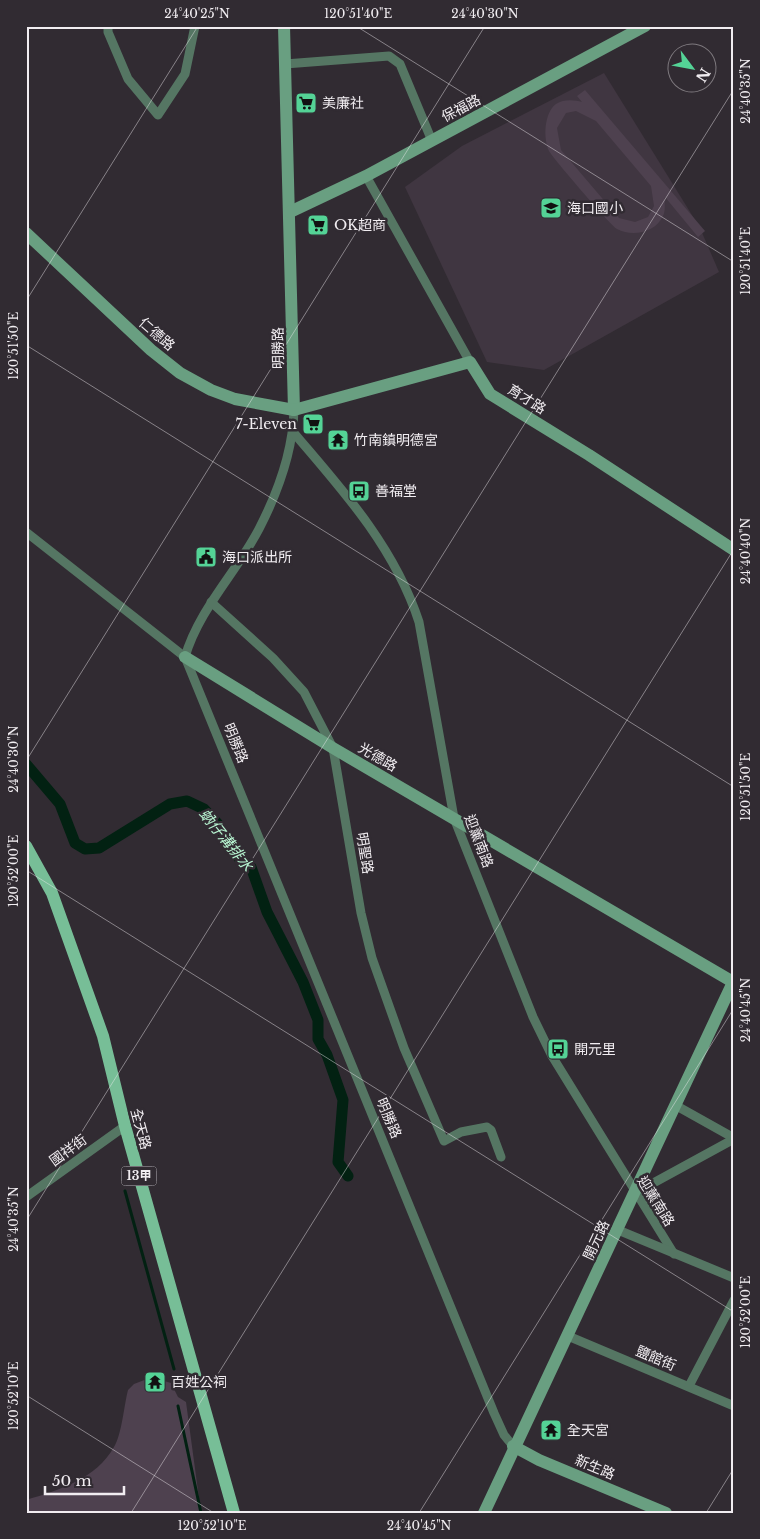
<svg xmlns="http://www.w3.org/2000/svg" width="760" height="1539" viewBox="0 0 760 1539" font-family="'Libre Baskerville','Noto Sans TC',serif">
<style>
.built{fill:#403641}
.green{fill:#4e414f;fill-rule:evenodd}
.lines{fill:none;stroke-linecap:round;stroke-linejoin:round}
.stream{stroke:#022112;stroke-width:3}
.canal{stroke:#022112;stroke-width:11}
.street{stroke:#557663;stroke-width:9}
.secondary{stroke:#699f81;stroke-width:12}
.primary{stroke:#77be97;stroke-width:12}
.ticks{fill:none;stroke:#f1edf1;stroke-width:1;stroke-opacity:0.45}
.labels{text-anchor:middle;stroke-width:5;stroke-linejoin:round;paint-order:stroke}
.shield{fill:#312b32;stroke:#b7b3b8;stroke-width:1}
.shield-label{font-size:12px;font-weight:bold;fill:#f1edf1}
.poi-label{font-size:14px;fill:#f1edf1;stroke:#312b32;text-anchor:start}
.street-label{font-size:14px;fill:#f1edf1;stroke:#312b32}
.water-label{font-size:15px;font-style:italic;fill:#b7f4d1;stroke:#312b32}
.neatline{fill:none;stroke:#f1edf1;stroke-width:2}
.ticks-label{font-size:12px;text-anchor:middle;fill:#f1edf1}
</style>
<rect width="100%" height="100%" fill="#312b32"/>
<polygon class="built" points="604,73 700,228 719,272 544,370 487,362 405,187 462,146"/>
<g class="green">
<path d="M585 90 705 231 698 237 665 197C664 203 666 210 663 216 655 233 632 237 617 229 611 226 552 157 549 151 543 138 544 113 556 104 564 99 574 100 582 102L577 96ZM576 111 596 121 651 186 654 206 648 217 635 222 619 218 561 150 557 128 566 113Z"/>
<path d="M147 1379 161 1380 171 1383 178 1397 186 1402 201 1513H26V1500C59 1490 96 1479 114 1447 122 1434 124 1405 128 1390L134 1384Z"/>
</g>
<g class="lines">
<g class="stream">
<polyline points="125,1191 174,1369"/>
<polyline points="178,1406 201,1513"/>
</g>
<polyline class="canal" points="26,764 60,804 75,843 85,849 99,848 170,804 187,801 204,809 217,823 238,857 251,867 267,912 303,982 318,1020 318,1039 327,1055 343,1100 338,1162 348,1176"/>
<g class="street">
<polyline points="108,26 108,32 128,79 158,115 185,74 195,26"/>
<polyline points="285,64 389,56 400,64 432,141"/>
<polyline points="366,176 470,362"/>
<path d="M294 410C293 450 277 494 259 529 236 573 199 609 185 657L494 1413 504 1435 513 1446"/>
<path d="M293 432C343 490 395 548 419 622L454 818 533 1017 552 1056 674 1254"/>
<polyline points="26,532 185,657"/>
<polyline points="211,602 273,658 304,692 333,748 361,913 372,958 404,1048 444,1141 461,1132 487,1127 491,1130 501,1157"/>
<polyline points="675,1105 734,1138"/>
<polyline points="635,1193 734,1139"/>
<polyline points="26,1197 125,1126"/>
<polyline points="618,1230 734,1278"/>
<polyline points="568,1336 734,1406"/>
<polyline points="689,1386 734,1300"/>
</g>
<g class="secondary">
<polyline points="284,26 294,410"/>
<polyline points="290,212 366,176 645,26"/>
<polyline points="26,233 151,350 180,373 211,390 235,399 294,410 470,362 490,394 589,455 734,550"/>
<polyline points="185,657 333,748 733,982"/>
<polyline points="513,1446 539,1460 666,1513"/>
<polyline points="484,1513 734,980"/>
</g>
<polyline class="primary" points="26,846 52,893 103,1036 125,1126 234,1513"/>
</g>
<path class="ticks" d="M356 26 734 262M26 301 198 26M26 345 734 787M26 761 485 26M26 870 734 1312M26 1221 734 89M26 1395 214 1513M131 1513 734 549M419 1513 734 1008M706 1513 734 1468"/>
<defs>
<g id="supermarket-square" transform="scale(1.125)"><rect x="-9" y="-9" width="18" height="18" rx="4" fill="#54d396" stroke="#312b32"/><path d="M-6-5.5h2.5l.6 2H6L4.5 2H-2.5L-4.4-4H-6ZM-1.5 3.2a1.3 1.3 0 1 0 .1 0ZM3 3.2a1.3 1.3 0 1 0 .1 0Z" fill="#111"/></g>
<g id="school-square" transform="scale(1.125)"><rect x="-9" y="-9" width="18" height="18" rx="4" fill="#54d396" stroke="#312b32"/><path d="M0-5L7-2L0 1L-7-2ZM-4 1L0 2.5L4 1V4Q0 6-4 4Z" fill="#111"/></g>
<g id="temple-square" transform="scale(1.125)"><rect x="-9" y="-9" width="18" height="18" rx="4" fill="#54d396" stroke="#312b32"/><path d="M0-6L5-2H3V0L6.5 2.5H4V6H1.5V3h-3V6H-4V2.5H-6.5L-3 0V-2H-5Z" fill="#111"/></g>
<g id="bus-square" transform="scale(1.125)"><rect x="-9" y="-9" width="18" height="18" rx="4" fill="#54d396" stroke="#312b32"/><path d="M-5-6H5V4H4V6H2V4H-2V6H-4V4H-5ZM-3.5-4V0h7V-4ZM-3.5 1.2v1.5H-2V1.2ZM2 1.2v1.5H3.5V1.2Z" fill="#111"/></g>
<g id="civic-square" transform="scale(1.125)"><rect x="-9" y="-9" width="18" height="18" rx="4" fill="#54d396" stroke="#312b32"/><path d="M-.6-6.5H3V-4.5H.6V-3L4-1V1h2V6H-6V1h2V-1L-.6-3ZM-1.2 2.5V6h2.4V2.5Z" fill="#111"/></g>
</defs>
<g fill-rule="evenodd">
<use href="#supermarket-square" x="306" y="103"/>
<use href="#school-square" x="551" y="208"/>
<use href="#supermarket-square" x="318" y="225"/>
<use href="#supermarket-square" x="313" y="424"/>
<use href="#temple-square" x="338" y="440"/>
<use href="#bus-square" x="359" y="491"/>
<use href="#civic-square" x="206" y="557"/>
<use href="#bus-square" x="558" y="1049"/>
<use href="#temple-square" x="155" y="1382"/>
<use href="#temple-square" x="551" y="1430"/>
</g>
<g class="labels">
<rect class="shield" x="121.5" y="1166.5" width="35" height="19" rx="4"/>
<g class="shield-label">
<text x="139" y="1180">13甲</text>
</g>
<g class="poi-label">
<text x="322" y="108">美廉社</text>
<text x="567" y="213">海口國小</text>
<text x="334" y="230">OK超商</text>
<text x="297" y="429" text-anchor="end">7-Eleven</text>
<text x="354" y="445">竹南鎮明德宮</text>
<text x="375" y="496">善福堂</text>
<text x="222" y="562">海口派出所</text>
<text x="574" y="1054">開元里</text>
<text x="171" y="1387">百姓公祠</text>
<text x="567" y="1435">全天宮</text>
</g>
<g class="street-label">
<text transform="translate(461 108) rotate(-28)" y="5">保福路</text>
<text transform="translate(157 334) rotate(41)" y="5">仁德路</text>
<text transform="translate(278 348) rotate(-91)" y="5">明勝路</text>
<text transform="translate(527 399) rotate(32)" y="5">育才路</text>
<text transform="translate(236 743) rotate(68)" y="5">明勝路</text>
<text transform="translate(378 757) rotate(30)" y="5">光德路</text>
<text transform="translate(479 841) rotate(69)" y="5">迎薰南路</text>
<text transform="translate(365 853) rotate(81)" y="5">明聖路</text>
<text transform="translate(389 1118) rotate(67)" y="5">明勝路</text>
<text transform="translate(141 1129) rotate(75)" y="5">全天路</text>
<text transform="translate(68 1150) rotate(-36)" y="5">國祥街</text>
<text transform="translate(656 1201) rotate(58)" y="5">迎薰南路</text>
<text transform="translate(596 1240) rotate(-65)" y="5">開元路</text>
<text transform="translate(656 1358) rotate(23)" y="5">鹽館街</text>
<text transform="translate(595 1467) rotate(23)" y="5">新生路</text>
</g>
<g class="water-label">
<text transform="translate(226 840) rotate(51)" y="5">蚋仔溝排水</text>
</g>
</g>
<rect width="760" height="1539" fill="none" stroke="#312b32" stroke-width="55"/>
<g transform="translate(692 68) rotate(122)"><circle r="24" fill="#312b32" stroke="#7e797e"/>
<path d="M0-4L9 19L0 12L-9 19Z" fill="#54d396"/>
<text y="-8" font-size="14" font-weight="bold" text-anchor="middle" fill="#f1edf1">N</text>
</g>
<path d="M45 1486v8h79v-8" fill="none" stroke="#f1edf1" stroke-width="2.5"/>
<text x="52" y="1486" font-size="15" fill="#f1edf1" stroke="#312b32" stroke-width="4" paint-order="stroke">50 m</text>
<rect x="28" y="28" width="704" height="1484" class="neatline"/>
<g class="ticks-label">
<text x="197" y="18">24°40'25"N</text>
<text x="358" y="18">120°51'40"E</text>
<text x="485" y="18">24°40'30"N</text>
<text transform="translate(746 91) rotate(-90)" y="4">24°40'35"N</text>
<text transform="translate(746 261) rotate(-90)" y="4">120°51'40"E</text>
<text transform="translate(14 346) rotate(-90)" y="4">120°51'50"E</text>
<text transform="translate(746 551) rotate(-90)" y="4">24°40'40"N</text>
<text transform="translate(14 759) rotate(-90)" y="4">24°40'30"N</text>
<text transform="translate(746 787) rotate(-90)" y="4">120°51'50"E</text>
<text transform="translate(14 871) rotate(-90)" y="4">120°52'00"E</text>
<text transform="translate(746 1010) rotate(-90)" y="4">24°40'45"N</text>
<text transform="translate(14 1219) rotate(-90)" y="4">24°40'35"N</text>
<text transform="translate(746 1312) rotate(-90)" y="4">120°52'00"E</text>
<text transform="translate(14 1396) rotate(-90)" y="4">120°52'10"E</text>
<text x="212" y="1530">120°52'10"E</text>
<text x="419" y="1530">24°40'45"N</text>
</g>
</svg>
